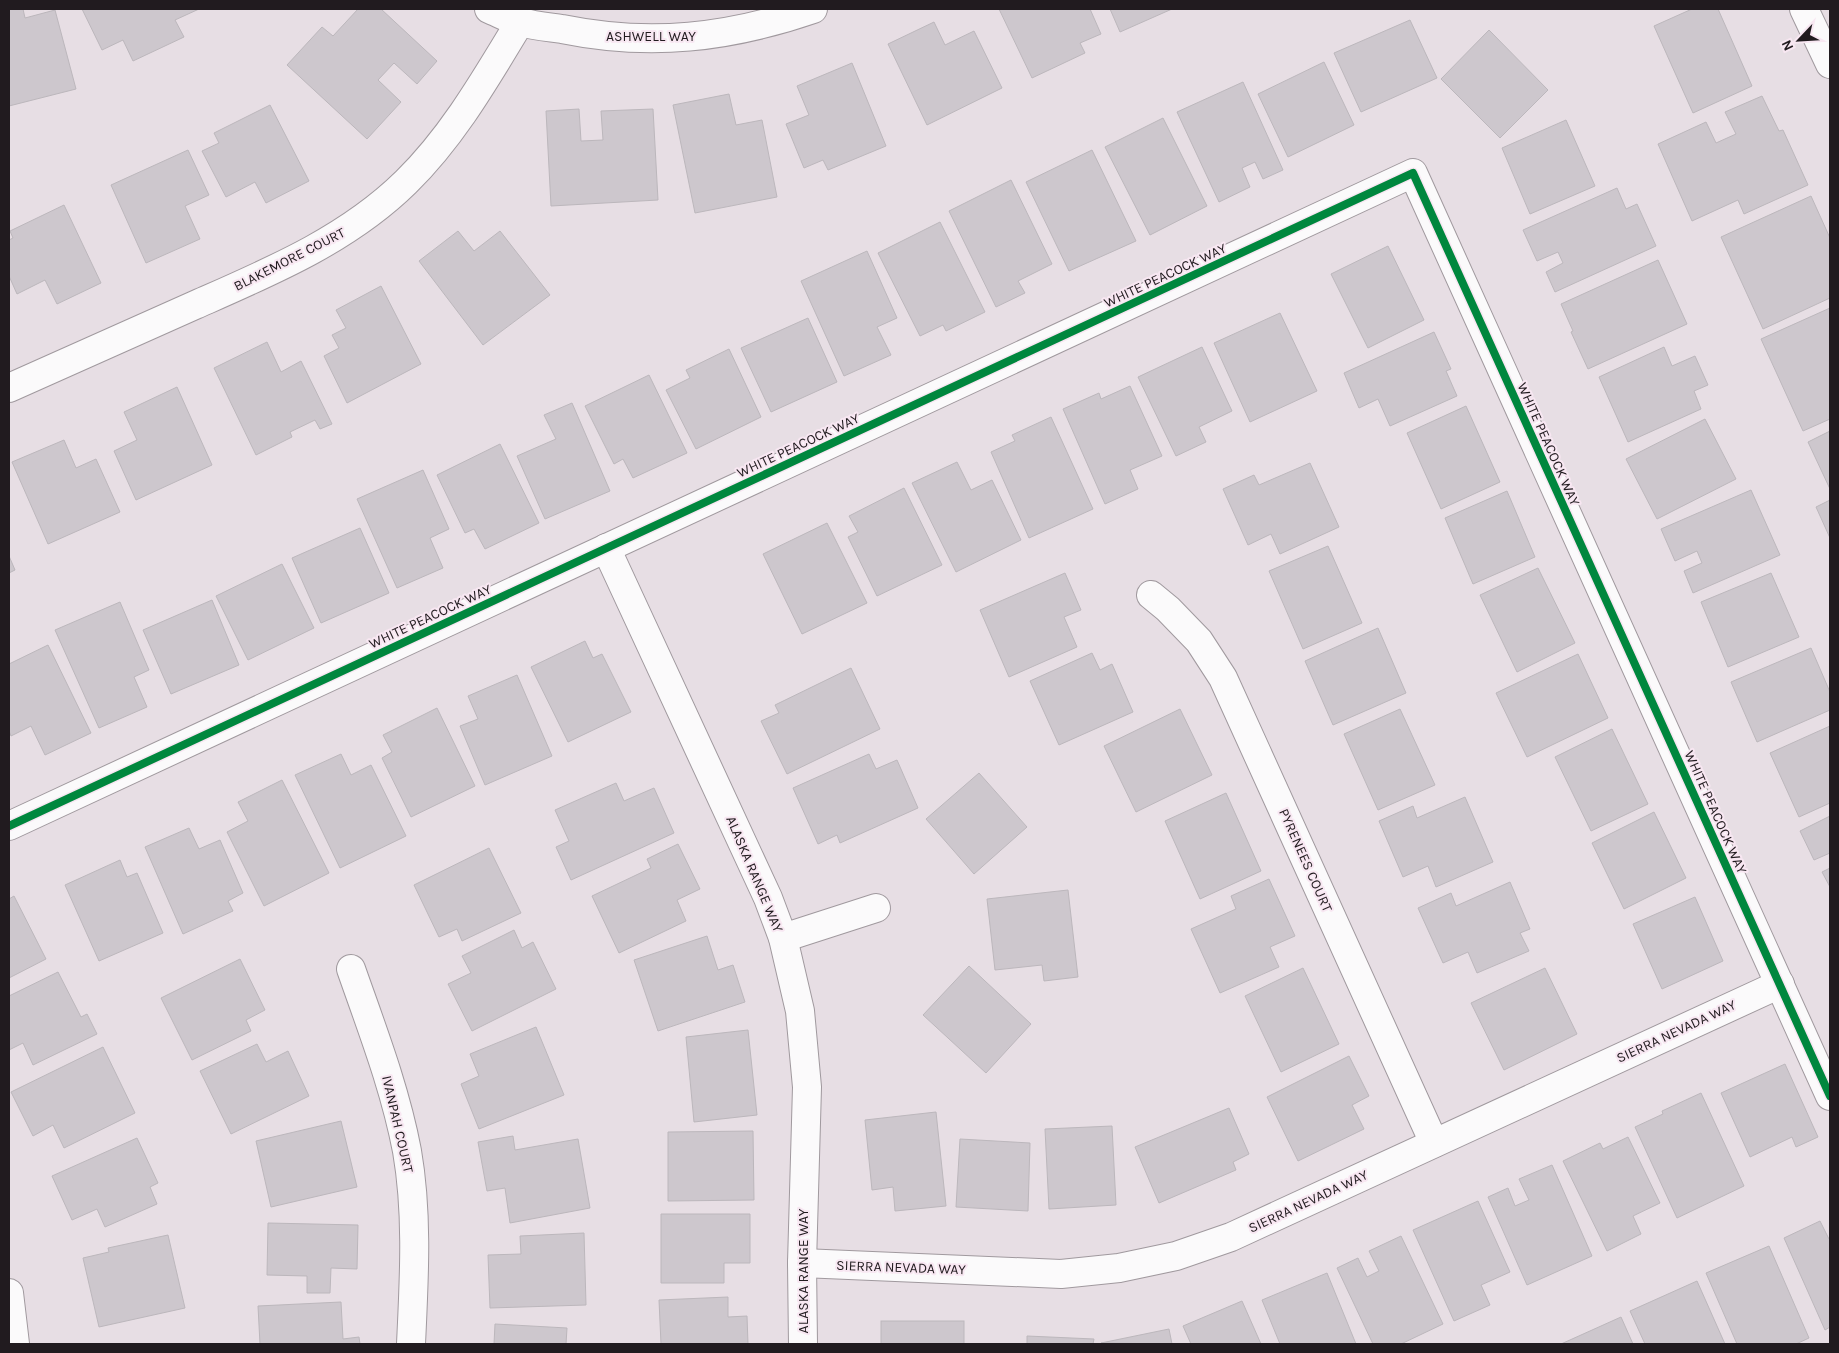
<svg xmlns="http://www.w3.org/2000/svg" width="1839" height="1353" viewBox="0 0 1839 1353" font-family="Karla,sans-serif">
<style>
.building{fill:#cdc7cd;stroke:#bcb7bc}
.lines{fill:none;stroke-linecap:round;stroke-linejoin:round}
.minor-casing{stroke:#a0999e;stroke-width:30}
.minor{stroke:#fbfafb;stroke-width:28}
.cycleway-casing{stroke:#f8e7f2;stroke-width:11}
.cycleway{stroke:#00873e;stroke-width:8}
.labels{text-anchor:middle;stroke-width:4;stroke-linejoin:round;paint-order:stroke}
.street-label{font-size:14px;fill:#211b1f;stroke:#f8e7f2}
</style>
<rect width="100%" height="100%" fill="#e7dee4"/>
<g class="building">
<polygon points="9,9 23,9 25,18 55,10 76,89 9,106"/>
<polygon points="82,9 199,9 175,20 184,37 133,61 123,40 102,50"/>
<polygon points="358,9 381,9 437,61 417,84 394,63 378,80 401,102 367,139 287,65 322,27 333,36"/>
<polygon points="999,9 1090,9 1101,34 1080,43 1085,53 1032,78"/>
<polygon points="1110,9 1172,9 1120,32"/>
<polygon points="1692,9 1718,9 1752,86 1693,113 1654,26"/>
<polygon points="1410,20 1437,78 1361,112 1334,53"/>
<polygon points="934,22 945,45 974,31 1002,88 927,125 888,44"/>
<polygon points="1489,30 1548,90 1500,138 1441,79"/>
<polygon points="1324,62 1354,125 1288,157 1258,94"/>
<polygon points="852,63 886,146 828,170 823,160 804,168 786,124 809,115 797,86"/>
<polygon points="1243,82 1283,170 1263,179 1255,162 1242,168 1250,187 1219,202 1177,112"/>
<polygon points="729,94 736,125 762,120 777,197 695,213 673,105"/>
<polygon points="1762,96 1779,131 1783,130 1808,185 1744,214 1738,200 1692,221 1658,144 1706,122 1716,143 1736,134 1725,112"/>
<polygon points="270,105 309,181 266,203 255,182 226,197 202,151 219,143 214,133"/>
<polygon points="579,109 581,141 603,140 601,111 653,109 658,200 551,206 546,111"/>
<polygon points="1163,118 1207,206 1150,235 1105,147"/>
<polygon points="1566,120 1595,186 1530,214 1502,148"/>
<polygon points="188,150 209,195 185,206 200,239 146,263 111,185"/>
<polygon points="1092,150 1136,241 1069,271 1026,182"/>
<polygon points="1011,180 1052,264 1018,281 1025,293 996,307 949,211"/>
<polygon points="1617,188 1626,209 1637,204 1656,246 1555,292 1546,272 1563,263 1558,252 1537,261 1523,230"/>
<polygon points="1811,196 1830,238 1830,298 1763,329 1721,237"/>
<polygon points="64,205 101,283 57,304 45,280 17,294 9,276 9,240 13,238 10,231"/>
<polygon points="940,222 985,312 946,331 943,325 920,336 878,253"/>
<polygon points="458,231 474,251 500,231 550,295 483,345 419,261"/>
<polygon points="1388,246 1424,320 1368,348 1331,274"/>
<polygon points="867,251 897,318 877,327 891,355 844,376 801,281"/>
<polygon points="1658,260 1687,324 1588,369 1571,332 1573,331 1561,304"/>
<polygon points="381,286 421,364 347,403 324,356 339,348 332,335 346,328 336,310"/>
<polygon points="1830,308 1830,419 1803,431 1761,339"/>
<polygon points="1280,313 1317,391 1250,422 1214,343"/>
<polygon points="808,318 837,382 771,412 741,348"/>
<polygon points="1434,332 1451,369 1446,371 1457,396 1390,426 1378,399 1359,408 1344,373"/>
<polygon points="267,342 281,372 301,361 332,424 320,429 315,420 290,432 292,437 256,455 214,368"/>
<polygon points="1202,347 1232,411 1199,427 1206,442 1176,456 1138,377"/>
<polygon points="1664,347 1672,366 1695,356 1708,385 1694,391 1701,409 1628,442 1599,377"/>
<polygon points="729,349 761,417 696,449 666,390 690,378 686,370"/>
<polygon points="649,375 687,453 633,478 623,459 614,464 585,406"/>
<polygon points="1130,386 1162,456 1130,470 1138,489 1105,504 1063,409 1099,393 1101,399"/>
<polygon points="177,387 212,465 136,500 114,451 137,440 124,412"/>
<polygon points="572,403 610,491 545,519 517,456 556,439 544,415"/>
<polygon points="1466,406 1500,482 1441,509 1407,433"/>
<polygon points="1051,417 1093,509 1029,538 991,452 1015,441 1012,435"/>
<polygon points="1705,419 1736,479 1657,519 1626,459"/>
<polygon points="1830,431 1830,489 1808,442"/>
<polygon points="64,440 76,468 96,459 120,512 48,544 12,462"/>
<polygon points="500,444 539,523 485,549 474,529 465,533 437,475"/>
<polygon points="957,462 971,490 992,480 1021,540 956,572 912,483"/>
<polygon points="1310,463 1339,527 1280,554 1271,534 1248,545 1223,489 1254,475 1259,485"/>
<polygon points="423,470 449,529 430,538 443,568 397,588 357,499"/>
<polygon points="904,488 942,565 877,596 848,537 858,532 849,516"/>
<polygon points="1751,490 1780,555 1693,593 1684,571 1702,563 1697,551 1675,561 1661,529"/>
<polygon points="1507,491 1535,557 1473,584 1445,518"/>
<polygon points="1830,500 1830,538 1816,507"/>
<polygon points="827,523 867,603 802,634 763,554"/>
<polygon points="360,528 389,593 321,623 292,558"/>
<polygon points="1328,546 1362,623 1303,649 1269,571"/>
<polygon points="9,556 15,570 9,573"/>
<polygon points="282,564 314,628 248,660 216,596"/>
<polygon points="1538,568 1575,643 1517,672 1480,595"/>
<polygon points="1065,573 1081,610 1064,617 1077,647 1009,677 980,610"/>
<polygon points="1771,573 1799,637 1728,667 1701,602"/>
<polygon points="212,600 239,665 171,694 143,630"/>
<polygon points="120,602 149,670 134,677 147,707 99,728 55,630"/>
<polygon points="1378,628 1406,693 1333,725 1305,661"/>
<polygon points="585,641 593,658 602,654 631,712 568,742 531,667"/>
<polygon points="48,645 91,733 45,755 31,726 11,736 9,731 9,664"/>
<polygon points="1811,648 1830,692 1830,710 1757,742 1731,682"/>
<polygon points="1092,653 1100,670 1112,664 1133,712 1059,745 1030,681"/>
<polygon points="1578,654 1608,718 1527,757 1496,693"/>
<polygon points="851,668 880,729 787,774 761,721 779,713 775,705"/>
<polygon points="517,675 552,756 485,785 460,726 478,719 468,696"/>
<polygon points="437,708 475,786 411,817 382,758 392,752 383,735"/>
<polygon points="1180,709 1212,775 1136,812 1104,746"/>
<polygon points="1400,709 1435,785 1378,810 1344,734"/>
<polygon points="1830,726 1830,803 1799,817 1770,753"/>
<polygon points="1612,729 1648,804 1591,831 1555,757"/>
<polygon points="341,754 351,775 371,765 406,836 340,868 295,775"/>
<polygon points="869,754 876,769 897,760 918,808 840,843 837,835 818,844 793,788"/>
<polygon points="979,773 1027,827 974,874 926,819"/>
<polygon points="282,780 329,873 264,906 227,832 248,821 238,802"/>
<polygon points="616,783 624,801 654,788 674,833 571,880 556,847 569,841 555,810"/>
<polygon points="1226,793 1261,871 1200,899 1165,821"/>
<polygon points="1465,797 1493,862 1436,887 1428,866 1403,877 1379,821 1413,806 1417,818"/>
<polygon points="1654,812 1686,878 1624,909 1592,843"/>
<polygon points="1830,816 1830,853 1814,860 1800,831"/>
<polygon points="189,828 199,849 220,840 243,893 228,901 233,911 183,934 145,847"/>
<polygon points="678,844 700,889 677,900 686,921 619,953 592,896 651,868 647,859"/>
<polygon points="489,848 521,913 462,941 457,929 439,937 414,885"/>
<polygon points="120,860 127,877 137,873 163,933 99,961 65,885"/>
<polygon points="1830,868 1830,887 1822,872"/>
<polygon points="1269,879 1295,936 1270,947 1279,967 1220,993 1191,929 1236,909 1231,896"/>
<polygon points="1510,882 1530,929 1520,933 1529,951 1477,973 1468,952 1443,963 1418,908 1451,893 1456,906"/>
<polygon points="1068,890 1078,977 1044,981 1042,965 995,970 987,899"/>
<polygon points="14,896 46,959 9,978 9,899"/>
<polygon points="1695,897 1723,961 1662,989 1633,924"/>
<polygon points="514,930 522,948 533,942 556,989 472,1031 448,984 471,973 462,956"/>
<polygon points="707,936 718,970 733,965 745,1002 658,1031 634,960"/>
<polygon points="240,959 265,1010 246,1020 251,1031 192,1060 161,998"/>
<polygon points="969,966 1031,1024 986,1073 923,1015"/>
<polygon points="1303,968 1339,1044 1281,1072 1245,996"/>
<polygon points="1545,968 1577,1034 1504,1070 1471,1003"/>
<polygon points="58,972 81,1017 87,1014 97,1034 33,1065 23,1043 9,1050 9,996"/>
<polygon points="536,1027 564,1095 479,1129 461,1084 479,1076 470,1054"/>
<polygon points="748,1030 757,1115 694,1122 686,1037"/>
<polygon points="257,1044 266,1062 288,1051 309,1096 231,1134 200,1071"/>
<polygon points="103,1047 135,1113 64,1148 53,1125 33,1136 11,1092"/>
<polygon points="1349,1056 1369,1096 1352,1105 1364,1129 1298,1161 1267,1097"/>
<polygon points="1785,1064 1818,1137 1796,1147 1792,1137 1750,1157 1721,1093"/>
<polygon points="1701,1093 1744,1186 1677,1218 1635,1127 1663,1114 1662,1111"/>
<polygon points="1229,1108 1249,1154 1233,1162 1236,1170 1159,1203 1135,1147"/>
<polygon points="936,1112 946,1206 895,1211 893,1187 872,1190 865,1120"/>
<polygon points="341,1121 357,1187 271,1207 256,1141"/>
<polygon points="1112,1126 1116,1205 1049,1209 1045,1129"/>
<polygon points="753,1131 754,1200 668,1201 668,1132"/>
<polygon points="513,1136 515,1150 578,1139 590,1208 510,1223 505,1188 487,1191 478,1142"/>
<polygon points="1628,1137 1660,1203 1633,1216 1641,1234 1607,1251 1563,1161 1600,1143 1603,1149"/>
<polygon points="137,1138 158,1183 150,1187 157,1204 105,1227 97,1209 72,1220 52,1176"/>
<polygon points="960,1139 1030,1143 1028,1211 956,1207"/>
<polygon points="1552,1165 1592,1256 1527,1285 1488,1197 1508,1188 1515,1206 1529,1200 1519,1179"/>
<polygon points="1478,1201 1510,1272 1481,1285 1490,1305 1454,1321 1413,1230"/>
<polygon points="661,1214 750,1214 750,1263 724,1263 724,1283 661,1283"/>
<polygon points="1820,1221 1829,1239 1830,1238 1830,1327 1825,1330 1784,1238"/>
<polygon points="268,1223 358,1225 357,1269 331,1268 330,1293 307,1293 307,1276 267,1275"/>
<polygon points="584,1233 586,1305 490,1308 488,1255 521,1254 520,1236"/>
<polygon points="168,1235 185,1308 99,1327 83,1258 109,1252 108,1248"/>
<polygon points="1401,1236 1443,1324 1401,1344 1373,1344 1337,1268 1358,1258 1367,1277 1379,1271 1369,1251"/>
<polygon points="1769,1246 1809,1338 1796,1344 1737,1344 1706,1273"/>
<polygon points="1327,1273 1356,1344 1280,1344 1262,1300"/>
<polygon points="1697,1281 1725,1344 1645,1344 1630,1311"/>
<polygon points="728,1297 728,1317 747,1316 748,1344 661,1344 659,1300"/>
<polygon points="1242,1301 1261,1344 1191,1344 1183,1326"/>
<polygon points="341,1302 343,1339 359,1337 360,1344 260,1344 258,1306"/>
<polygon points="1621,1317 1633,1344 1561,1344"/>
<rect x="881" y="1321" width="83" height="23"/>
<polygon points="495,1324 567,1328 566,1344 494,1344"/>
<polygon points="1169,1329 1172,1344 1101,1343"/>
<polygon points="1027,1336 1094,1339 1093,1344 1027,1344"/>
</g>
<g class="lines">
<g class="minor-casing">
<g id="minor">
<path d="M489 9C499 13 510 20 521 22 534 26 548 27 562 29 650 47 729 38 813 9"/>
<polyline points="1804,9 1830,64"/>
<path d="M9 388C71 360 133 333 195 305 270 272 347 240 406 182 453 136 486 78 520 22"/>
<polyline points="606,548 768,898 783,938 800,1011 807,1087 802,1263 803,1344"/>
<polyline points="1151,595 1168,609 1199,641 1223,678 1434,1143"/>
<polyline points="9,826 1413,173 1830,1096"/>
<polyline points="783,938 876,908"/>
<path d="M351 969C372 1029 395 1088 407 1151 418 1214 414 1280 411 1344"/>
<polyline points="802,1263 1061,1274 1119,1268 1176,1256 1231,1237 1780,984"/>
<polyline points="9,1293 15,1344"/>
</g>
</g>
<use href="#minor" class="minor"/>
<g class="cycleway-casing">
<polyline id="cycleway" points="9,826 1413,173 1830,1096"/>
</g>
<use href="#cycleway" class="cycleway"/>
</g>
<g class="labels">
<g class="street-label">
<text x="651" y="41">ASHWELL WAY</text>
<text transform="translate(289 259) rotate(-27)" y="5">BLAKEMORE COURT</text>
<text transform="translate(1165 275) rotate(-25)" y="5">WHITE PEACOCK WAY</text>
<text transform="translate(1549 444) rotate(66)" y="5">WHITE PEACOCK WAY</text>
<text transform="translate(798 445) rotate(-25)" y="5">WHITE PEACOCK WAY</text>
<text transform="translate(430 616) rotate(-25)" y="5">WHITE PEACOCK WAY</text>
<text transform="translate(1716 812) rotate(66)" y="5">WHITE PEACOCK WAY</text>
<text transform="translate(1306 860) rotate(66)" y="5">PYRENEES COURT</text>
<text transform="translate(755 874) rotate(67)" y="5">ALASKA RANGE WAY</text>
<text transform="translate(1676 1031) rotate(-25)" y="5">SIERRA NEVADA WAY</text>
<text transform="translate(398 1124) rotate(77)" y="5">IVANPAH COURT</text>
<text transform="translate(1308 1201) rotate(-25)" y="5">SIERRA NEVADA WAY</text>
<text transform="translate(901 1267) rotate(2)" y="5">SIERRA NEVADA WAY</text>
<text transform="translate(803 1271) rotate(-90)" y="5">ALASKA RANGE WAY</text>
</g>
</g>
<rect width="1839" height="1353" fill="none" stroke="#211b1f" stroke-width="20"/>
<g transform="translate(1799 40) rotate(245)" stroke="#f8e7f2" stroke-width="4" paint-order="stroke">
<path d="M0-4L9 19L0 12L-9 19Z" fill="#211b1f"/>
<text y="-8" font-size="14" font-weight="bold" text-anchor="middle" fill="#211b1f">N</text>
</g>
</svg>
